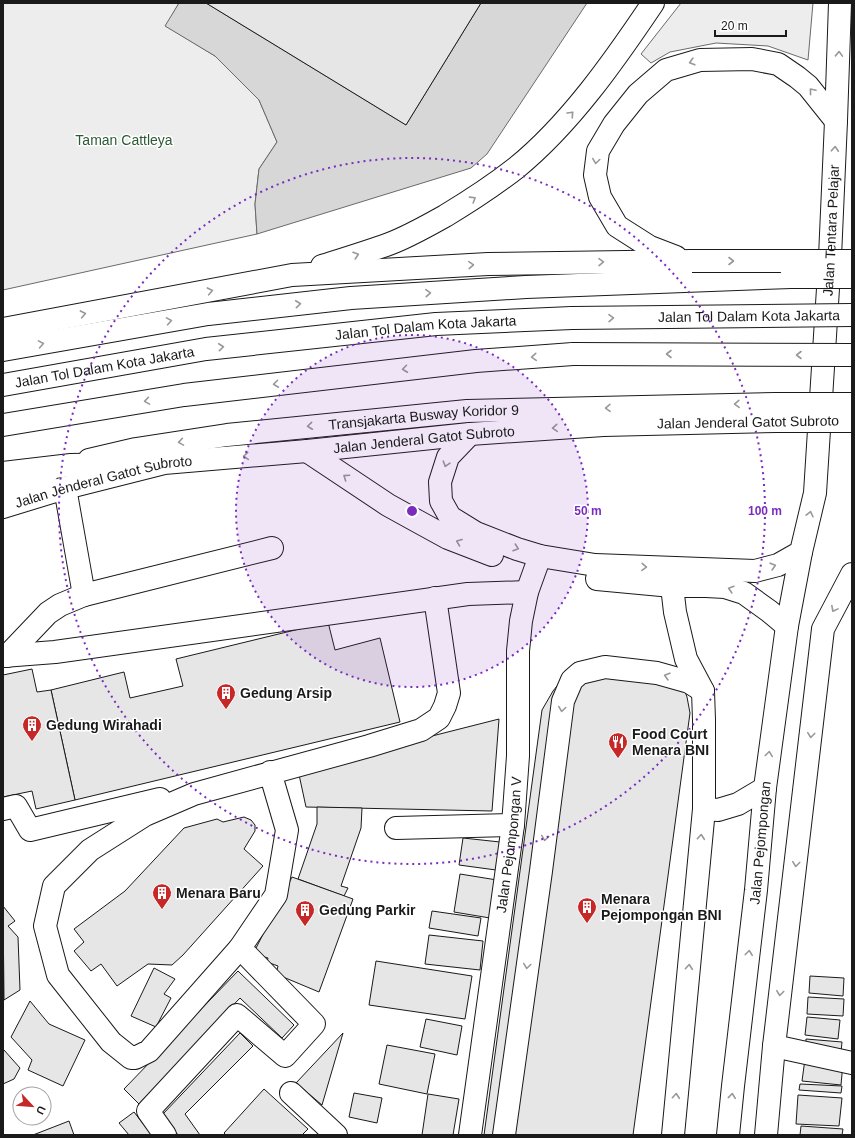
<svg xmlns="http://www.w3.org/2000/svg" width="855" height="1138" viewBox="0 0 855 1138" font-family="Arial,sans-serif">
<style>
.built{fill:#ededed;stroke:#6a6a6a}
.water{fill:#d7d7d7;stroke:#6a6a6a}
.building{fill:#e6e6e6;stroke:#1a1a1a}
.lines{fill:none;stroke-linecap:round;stroke-linejoin:round}
.minor-casing{stroke:#1a1a1a;stroke-width:24}
.major-casing{stroke:#1a1a1a;stroke-width:24}
.highway-casing{stroke:#1a1a1a;stroke-width:24}
.minor{stroke:#fff;stroke-width:22}
.major{stroke:#fff;stroke-width:22}
.highway{stroke:#fff;stroke-width:22}
.minor-bridge-casing{stroke:#1a1a1a;stroke-width:24;stroke-linecap:butt}
.highway-bridge-casing{stroke:#1a1a1a;stroke-width:24;stroke-linecap:butt}
.minor-bridge{stroke:#fff;stroke-width:22}
.highway-bridge{stroke:#fff;stroke-width:22}
.oneway{stroke:#989898}
.ring{fill:none;stroke:#7b2cbf;stroke-width:2;stroke-dasharray:2 4}
.labels{text-anchor:middle;stroke-width:3;stroke-linejoin:round;paint-order:stroke}
.park-label{font-size:14px;fill:#2b5a34;stroke:#fff}
.street-label{font-size:14px;fill:#1a1a1a;stroke:#fff}
.poi-label{font-size:14px;font-weight:bold;fill:#1a1a1a;stroke:#fff;text-anchor:start}
.centre{fill:#7b2cbf;stroke:#fff;stroke-width:2}
.ring-label{font-size:12px;text-anchor:middle;font-weight:bold;fill:#7b2cbf;stroke:#fff;stroke-width:3;stroke-linejoin:round;paint-order:stroke}
</style>
<rect width="100%" height="100%" fill="#fff"/>
<g class="built">
<polygon points="3,3 179,3 166,26 215,56 259,100 277,142 259,169 255,204 257,234 3,290"/>
<polygon points="681,3 813,3 808,60 768,46 716,43 670,52 651,63 641,54"/>
</g>
<polygon class="water" points="179,3 206,3 406,125 481,3 587,3 487,154 471,168 257,234 255,204 259,169 277,142 259,100 215,56 165,26"/>
<g class="building">
<polygon points="206,3 481,3 406,125"/>
<polygon points="328,622 335,650 380,638 400,722 75,800 51,690 124,672 130,698 183,686 176,659"/>
<polygon points="32,669 37,692 51,690 75,800 36,809 32,791 3,797 3,675"/>
<polygon points="565,676 681,681 687,697 690,713 633,1135 484,1135 542,710 553,691"/>
<polygon points="499,719 492,811 306,807 298,770"/>
<polygon points="317,807 362,808 361,828 341,886 348,888 344,896 298,879 317,824"/>
<polygon points="244,817 251,820 255,825 255,831 244,849 263,866 183,955 172,965 148,964 117,986 101,964 91,971 74,951 84,942 74,929 125,891 184,828 217,819 223,822"/>
<polygon points="463,838 500,842 496,870 459,865"/>
<polygon points="460,874 497,880 490,918 454,912"/>
<polygon points="292,877 353,899 319,992 276,974 278,966 267,962 268,958 253,954"/>
<polygon points="3,906 15,921 8,926 18,937 20,990 4,1000"/>
<polygon points="432,911 481,918 478,936 429,928"/>
<polygon points="429,935 483,941 480,970 425,964"/>
<polygon points="376,961 472,976 465,1019 369,1005"/>
<polygon points="154,968 175,979 164,994 171,998 156,1027 131,1016"/>
<polygon points="238,971 294,1025 282,1038 240,998 139,1104 124,1089"/>
<polygon points="810,976 844,978 843,996 809,993"/>
<polygon points="808,997 844,999 843,1016 807,1014"/>
<polygon points="30,1001 49,1024 85,1040 63,1086 28,1070 32,1060 11,1037"/>
<polygon points="807,1017 840,1020 838,1039 805,1035"/>
<polygon points="426,1019 462,1026 457,1055 420,1047"/>
<polygon points="240,1033 253,1046 185,1114 200,1135 178,1135 163,1114"/>
<polygon points="343,1033 322,1105 296,1083"/>
<polygon points="806,1039 842,1042 841,1052 805,1049"/>
<polygon points="387,1045 435,1054 427,1094 379,1084"/>
<polygon points="3,1050 4,1050 20,1068 14,1079 3,1084"/>
<polygon points="805,1059 843,1063 841,1085 802,1081"/>
<polygon points="800,1084 842,1086 841,1093 799,1090"/>
<polygon points="264,1089 308,1129 302,1135 226,1135 224,1133"/>
<polygon points="354,1093 382,1098 377,1123 349,1117"/>
<polygon points="428,1094 459,1099 453,1135 422,1135"/>
<polygon points="798,1095 842,1098 839,1126 796,1124"/>
<polygon points="134,1112 152,1135 129,1135 119,1123"/>
<polygon points="69,1121 74,1135 33,1135"/>
<polygon points="801,1126 843,1129 842,1135 800,1135"/>
</g>
<g class="lines">
<g class="minor-casing">
<g id="minor">
<polyline points="3,350 208,314 351,298 526,287 791,277"/>
<path id="s1" d="M89 460 136 449 227 435 467 411 776 404"/>
<polyline points="3,488 47,473"/>
<polyline points="84,595 272,548"/>
<polyline points="3,656 55,652 468,594 527,592"/>
<polyline points="7,656 48,613 60,605 84,595 65,488"/>
<polyline points="270,772 287,830 276,895 240,948 149,1051 135,1058 131,1058 111,1042 58,975 45,926 54,886 90,850 145,815 194,794 369,746 421,730 439,718 445,706 449,693 435,598"/>
<polyline points="3,809 16,806 30,830 160,799"/>
<polyline points="704,809 718,810 738,804 765,788"/>
<polyline points="396,828 513,825"/>
<polyline points="774,1046 852,1063"/>
<polyline points="291,1093 336,1135"/>
<polyline points="165,1135 148,1111 237,1015 285,1056 314,1024 240,948"/>
<path id="s2" d="M470 1135 513 825 518 756V651L521 621 527 592 540 556"/>
<polyline points="504,1135 541,871 563,701 572,680 580,673 605,667 657,673 689,682 703,691"/>
<polyline points="673,1135 704,809 704,720 703,691 686,659 675,612 672,586 673,568"/>
</g>
</g>
<g class="major-casing">
<g id="major">
<path id="s3" d="M728 1135 733 1086 756 890 765 788 787 626 801 552"/>
<polyline points="766,1135 774,1046 823,629 852,574"/>
</g>
</g>
<g class="highway-casing">
<g id="highway">
<polyline points="676,257 650,247 617,226 600,197 595,175 598,151 614,124 638,94 666,70 700,60 752,59 778,64 797,77 808,86 836,121"/>
<path d="M322 266C344 259 367 252 389 244 408 237 427 226 445 216 470 201 493 186 516 168 570 124 614 61 653 3"/>
<polyline points="3,329 292,275 488,264 692,261"/>
<path id="s4" d="M3 385 206 349 436 324 572 318"/>
<polyline points="3,425 184,395 476,361 573,354"/>
<path id="s5" d="M470 434 448 457 440 482 441 501 450 517 476 533 517 549 540 556 595 565 755 571 778 565 801 552 815 493 830 257 836 121 840 3"/>
<polyline points="307,451 388,505 417,521 448,538 492,555"/>
<polyline points="3,473 71,465 125,464"/>
<path id="s6" d="M3 507 65 488 164 463 307 451 470 434 603 425 776 421"/>
<polyline points="597,579 672,586 706,586 725,587 744,593 769,611 787,626"/>
</g>
</g>
<use href="#minor" class="minor"/>
<use href="#major" class="major"/>
<use href="#highway" class="highway"/>
<g class="minor-bridge-casing">
<g id="minor-bridge">
<polyline points="791,277 852,277"/>
<polyline points="776,404 852,404"/>
</g>
</g>
<g class="highway-bridge-casing">
<g id="highway-bridge">
<polyline points="692,261 852,261"/>
<path id="s7" d="M572 318 852 315"/>
<polyline points="573,354 852,355"/>
<polyline points="776,421 852,421"/>
</g>
</g>
<use href="#minor-bridge" class="minor-bridge"/>
<use href="#highway-bridge" class="highway-bridge"/>
</g>
<defs><path id="oneway-chevron" d="M-2-3.5L2.5 0L-2 3.5" fill="none" stroke-width="1.6" stroke-linecap="round" stroke-linejoin="round"/></defs>
<g class="oneway">
<use href="#oneway-chevron" transform="translate(839 54) rotate(-88)"/>
<use href="#oneway-chevron" transform="translate(692 62) rotate(164)"/>
<use href="#oneway-chevron" transform="translate(812 91) rotate(-130)"/>
<use href="#oneway-chevron" transform="translate(571 114) rotate(-47)"/>
<use href="#oneway-chevron" transform="translate(835 149) rotate(-87)"/>
<use href="#oneway-chevron" transform="translate(596 161) rotate(98)"/>
<use href="#oneway-chevron" transform="translate(473 199) rotate(-32)"/>
<use href="#oneway-chevron" transform="translate(356 255) rotate(-18)"/>
<use href="#oneway-chevron" transform="translate(731 261)"/>
<use href="#oneway-chevron" transform="translate(601 262) rotate(-1)"/>
<use href="#oneway-chevron" transform="translate(471 265) rotate(-3)"/>
<use href="#oneway-chevron" transform="translate(210 291) rotate(-11)"/>
<use href="#oneway-chevron" transform="translate(428 293) rotate(-4)"/>
<use href="#oneway-chevron" transform="translate(298 304) rotate(-6)"/>
<use href="#oneway-chevron" transform="translate(83 314) rotate(-11)"/>
<use href="#oneway-chevron" transform="translate(611 318) rotate(-1)"/>
<use href="#oneway-chevron" transform="translate(169 321) rotate(-10)"/>
<use href="#oneway-chevron" transform="translate(41 344) rotate(-10)"/>
<use href="#oneway-chevron" transform="translate(221 347) rotate(-6)"/>
<use href="#oneway-chevron" transform="translate(669 354) rotate(-180)"/>
<use href="#oneway-chevron" transform="translate(799 355) rotate(-180)"/>
<use href="#oneway-chevron" transform="translate(534 357) rotate(176)"/>
<use href="#oneway-chevron" transform="translate(405 369) rotate(173)"/>
<use href="#oneway-chevron" transform="translate(276 384) rotate(173)"/>
<use href="#oneway-chevron" transform="translate(147 401) rotate(171)"/>
<use href="#oneway-chevron" transform="translate(737 404) rotate(178)"/>
<use href="#oneway-chevron" transform="translate(608 408) rotate(179)"/>
<use href="#oneway-chevron" transform="translate(310 426) rotate(174)"/>
<use href="#oneway-chevron" transform="translate(555 428) rotate(176)"/>
<use href="#oneway-chevron" transform="translate(181 442) rotate(171)"/>
<use href="#oneway-chevron" transform="translate(246 456) rotate(175)"/>
<use href="#oneway-chevron" transform="translate(446 464) rotate(107)"/>
<use href="#oneway-chevron" transform="translate(346 477) rotate(-146)"/>
<use href="#oneway-chevron" transform="translate(810 514) rotate(-77)"/>
<use href="#oneway-chevron" transform="translate(459 542) rotate(-159)"/>
<use href="#oneway-chevron" transform="translate(516 548) rotate(19)"/>
<use href="#oneway-chevron" transform="translate(773 566) rotate(-16)"/>
<use href="#oneway-chevron" transform="translate(644 567) rotate(2)"/>
<use href="#oneway-chevron" transform="translate(731 589) rotate(-163)"/>
<use href="#oneway-chevron" transform="translate(834 609) rotate(118)"/>
<use href="#oneway-chevron" transform="translate(667 676) rotate(-164)"/>
<use href="#oneway-chevron" transform="translate(562 709) rotate(98)"/>
<use href="#oneway-chevron" transform="translate(811 735) rotate(97)"/>
<use href="#oneway-chevron" transform="translate(769 754) rotate(-82)"/>
<use href="#oneway-chevron" transform="translate(701 837) rotate(-85)"/>
<use href="#oneway-chevron" transform="translate(545 838) rotate(98)"/>
<use href="#oneway-chevron" transform="translate(796 864) rotate(97)"/>
<use href="#oneway-chevron" transform="translate(749 953) rotate(-83)"/>
<use href="#oneway-chevron" transform="translate(527 966) rotate(98)"/>
<use href="#oneway-chevron" transform="translate(689 967) rotate(-85)"/>
<use href="#oneway-chevron" transform="translate(780 993) rotate(97)"/>
<use href="#oneway-chevron" transform="translate(676 1096) rotate(-85)"/>
<use href="#oneway-chevron" transform="translate(732 1096) rotate(-84)"/>
</g>
<circle cx="412" cy="511" r="176" fill="#7b2cbf" fill-opacity=".12"/>
<g class="ring">
<circle cx="412" cy="511" r="176"/>
<circle cx="412" cy="511" r="353"/>
</g>
<defs>
<g id="building-pin" transform="scale(1)"><path d="M0 17L-7.5 6A9.5 9.5 0 1 1 7.5 6Z" fill="#c62828" stroke="#fff"/><path d="M-4-6H4V6H1V3H-1V6H-4ZM-2.5-4.3h1.7v1.8h-1.7ZM.8-4.3h1.7v1.8H.8ZM-2.5-1h1.7V.8h-1.7ZM.8-1h1.7V.8H.8Z" fill="#fff"/></g>
<g id="restaurant-pin" transform="scale(1)"><path d="M0 17L-7.5 6A9.5 9.5 0 1 1 7.5 6Z" fill="#c62828" stroke="#fff"/><path d="M-5-6h1v4h1v-4h1v4h1v-4h1v5L-1.5 .5V6h-2V.5L-5-1ZM5-6V6H3V1.5H1.5Q1.5-4 5-6Z" fill="#fff"/></g>
</defs>
<g fill-rule="evenodd">
<use href="#building-pin" x="226" y="693"/>
<use href="#building-pin" x="32" y="725"/>
<use href="#restaurant-pin" x="618" y="742"/>
<use href="#building-pin" x="162" y="893"/>
<use href="#building-pin" x="587" y="907"/>
<use href="#building-pin" x="305" y="910"/>
</g>
<g class="labels">
<g class="park-label">
<text x="124" y="145">Taman Cattleya</text>
</g>
<g class="street-label">
<text dy="5" stroke="none"><textPath href="#s5" startOffset="784">Jalan Tentara Pelajar</textPath></text>
<text dy="5" stroke="none"><textPath href="#s7" startOffset="177">Jalan Tol Dalam Kota Jakarta</textPath></text>
<text dy="5" stroke="none"><textPath href="#s4" startOffset="427">Jalan Tol Dalam Kota Jakarta</textPath></text>
<text dy="5" stroke="none"><textPath href="#s4" startOffset="103">Jalan Tol Dalam Kota Jakarta</textPath></text>
<text dy="5" stroke="none"><textPath href="#s1" startOffset="338">Transjakarta Busway Koridor 9</textPath></text>
<text transform="translate(748 422) rotate(-1)" y="5">Jalan Jenderal Gatot Subroto</text>
<text dy="5" stroke="none"><textPath href="#s6" startOffset="428">Jalan Jenderal Gatot Subroto</textPath></text>
<text dy="5" stroke="none"><textPath href="#s6" startOffset="104">Jalan Jenderal Gatot Subroto</textPath></text>
<text dy="5" stroke="none"><textPath href="#s3" startOffset="294">Jalan Pejompongan</textPath></text>
<text dy="5" stroke="none"><textPath href="#s2" startOffset="293">Jalan Pejompongan V</textPath></text>
</g>
<g class="poi-label">
<text x="240" y="698">Gedung Arsip</text>
<text x="46" y="730">Gedung Wirahadi</text>
<text x="632" y="739">Food Court<tspan x="632" dy="16">Menara BNI</tspan></text>
<text x="176" y="898">Menara Baru</text>
<text x="601" y="904">Menara<tspan x="601" dy="16">Pejompongan BNI</tspan></text>
<text x="319" y="915">Gedung Parkir</text>
</g>
</g>
<circle cx="412" cy="511" r="6" class="centre"/>
<g class="ring-label">
<text x="588" y="515">50 m</text>
<text x="765" y="515">100 m</text>
</g>
<rect width="855" height="1138" fill="none" stroke="#1a1a1a" stroke-width="8"/>
<g transform="translate(32 1106) rotate(116)"><circle r="19" fill="#ffffff" stroke="#a3a3a3"/>
<path d="M0-3L7 15L0 10L-7 15Z" fill="#c62828"/>
<text y="-6" font-size="11" font-weight="bold" text-anchor="middle" fill="#1a1a1a">U</text>
</g>
<path d="M715 30v6h71v-6" fill="none" stroke="#1a1a1a" stroke-width="2"/>
<text x="721" y="30" font-size="12" fill="#1a1a1a" stroke="#ffffff" stroke-width="3" paint-order="stroke">20 m</text>
</svg>
